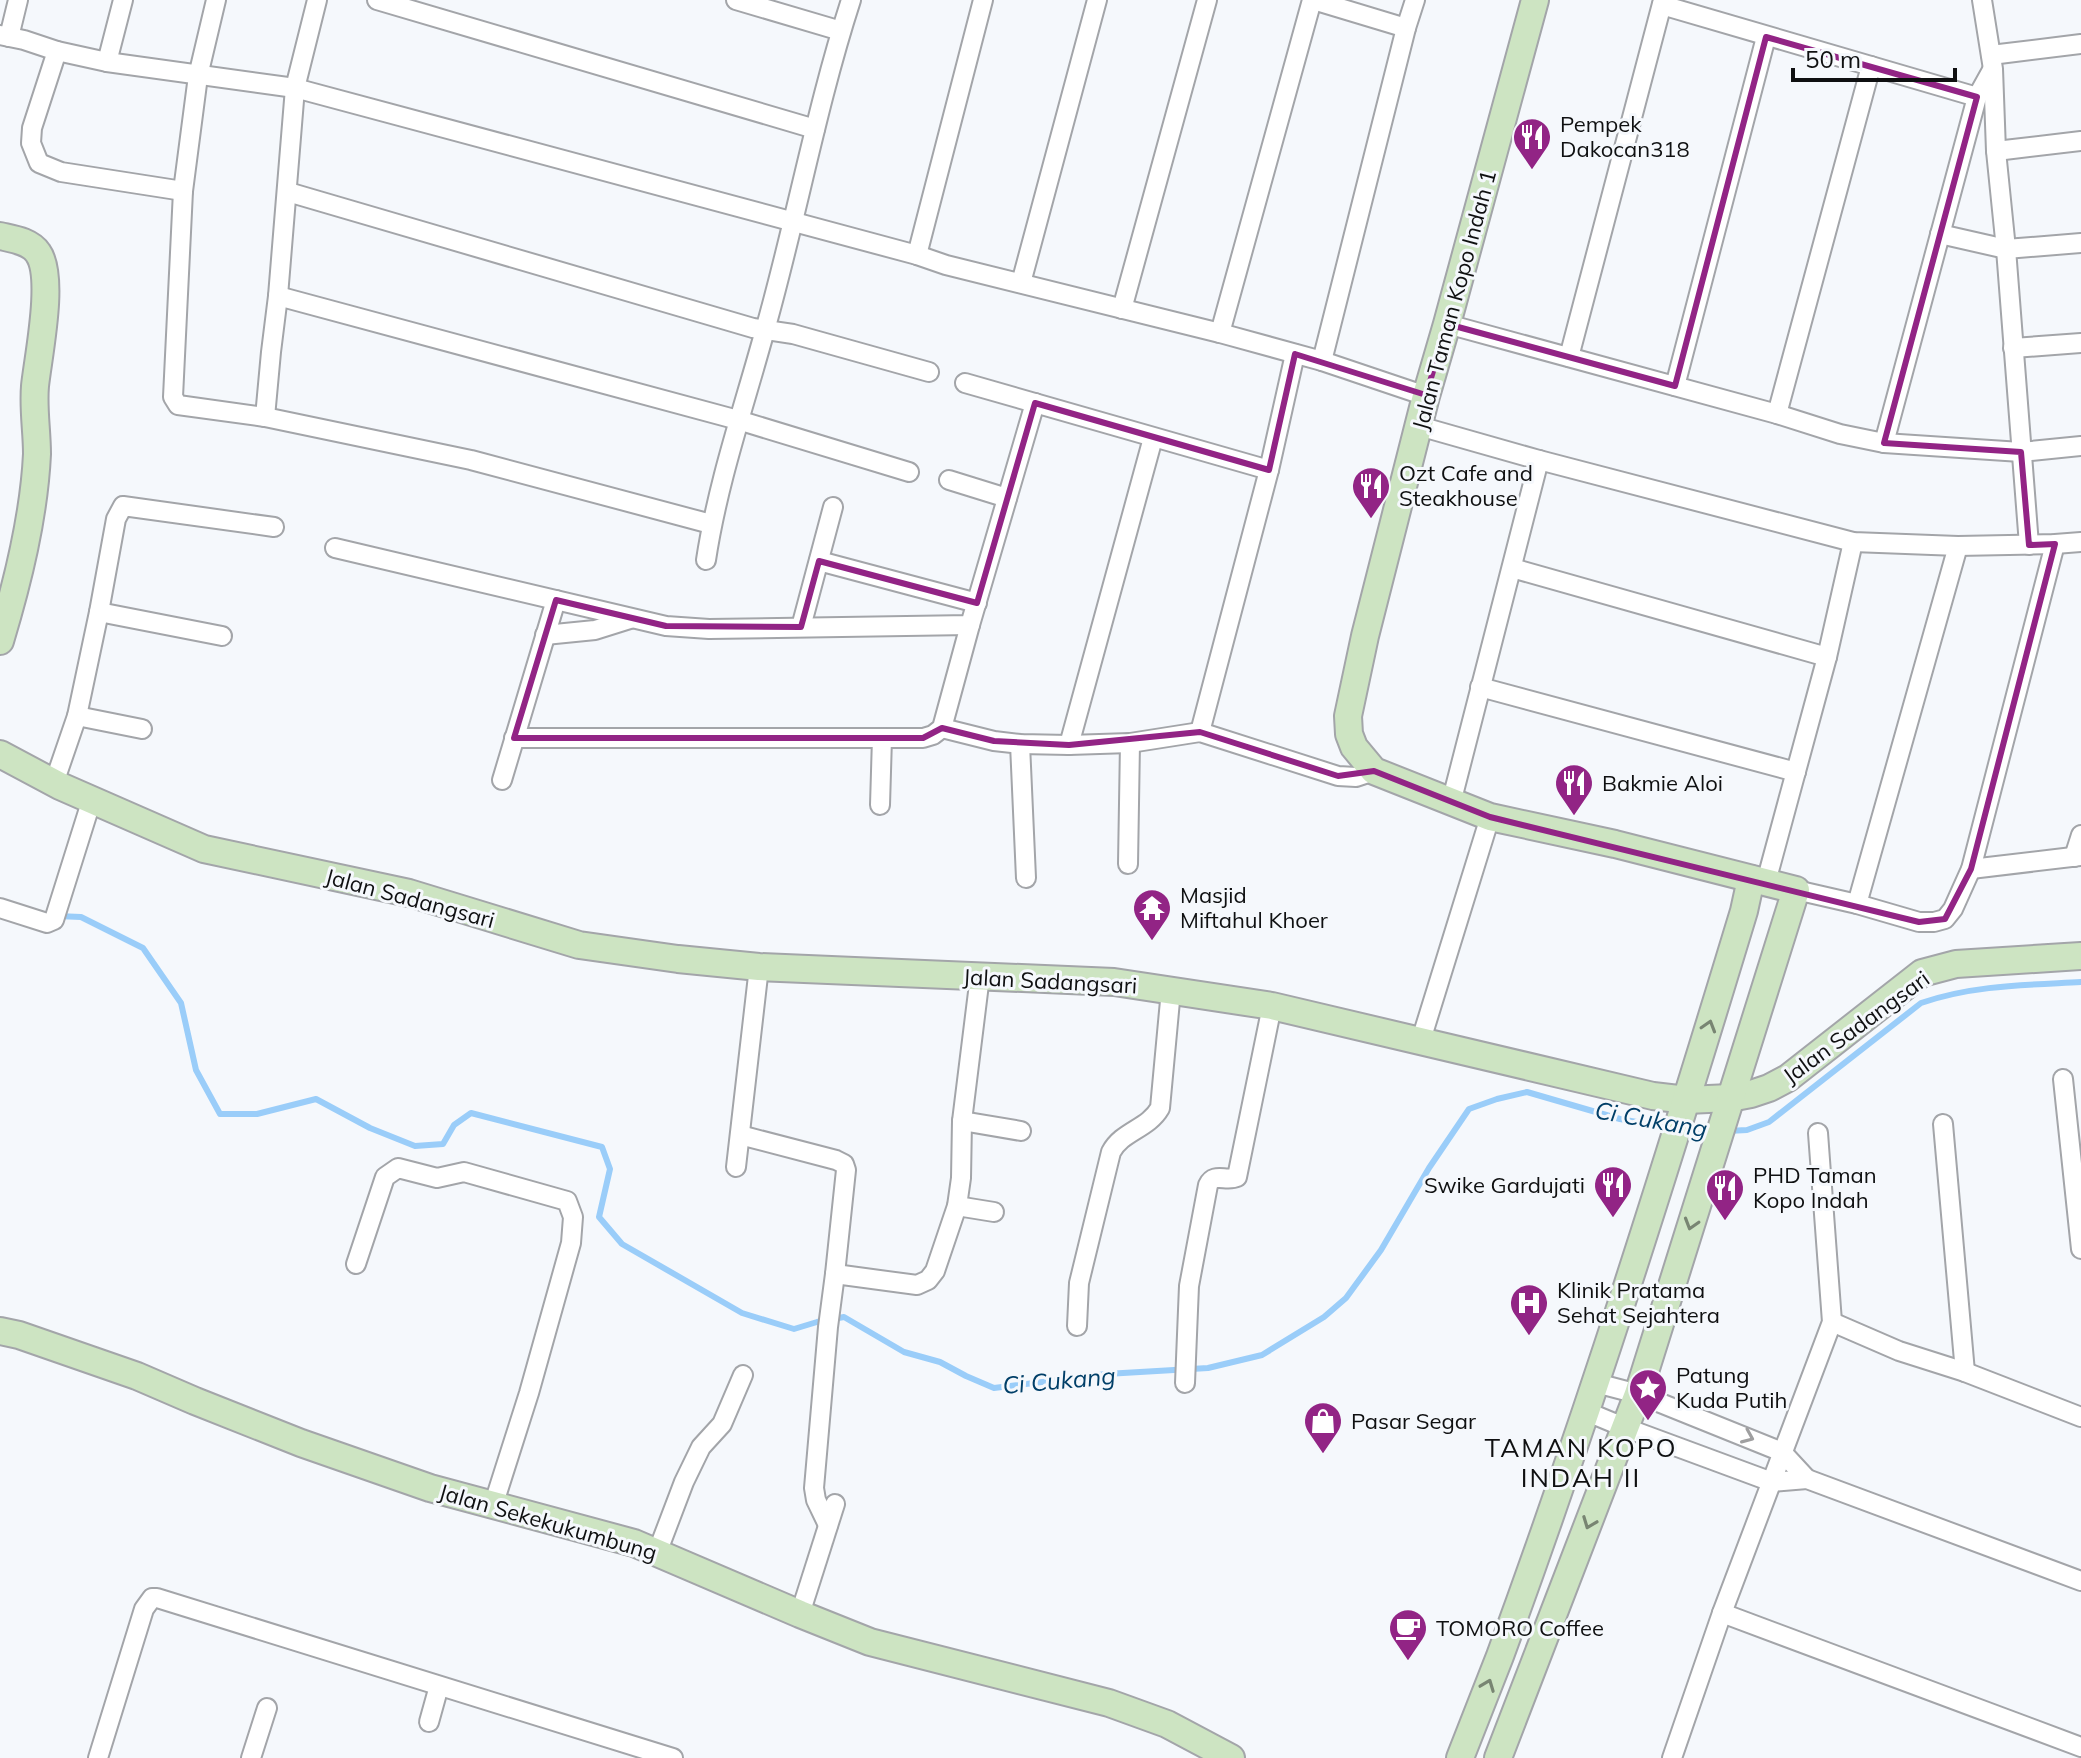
<svg xmlns="http://www.w3.org/2000/svg" width="2081" height="1758" viewBox="0 0 2081 1758" font-family="Mulish,sans-serif">
<style>
.lines{fill:none;stroke-linecap:round;stroke-linejoin:round}
.stream{stroke:#9acdf9;stroke-width:6}
.street-casing{stroke:#a3a5a9;stroke-width:22}
.secondary-casing{stroke:#a3a5a9;stroke-width:30}
.street{stroke:#fff;stroke-width:18}
.secondary{stroke:#cde4c2;stroke-width:26}
.oneway{stroke:#788572}
.oneway2{stroke:#9f9fa0}
.marked{fill:none;stroke:#922485;stroke-width:6;stroke-linejoin:round}
.labels{text-anchor:middle;stroke-width:6;stroke-linejoin:round;paint-order:stroke}
.poi-label{font-size:22px;fill:#0f1011;stroke:#f5f8fc;text-anchor:start}
.street-label{font-size:22px;fill:#0f1011;stroke:#f5f8fc}
.water-label{font-size:24px;font-style:italic;fill:#013f68;stroke:#f5f8fc}
.quarter-label{font-size:26px;letter-spacing:2px;fill:#0f1011;stroke:#f5f8fc}
</style>
<rect width="100%" height="100%" fill="#f5f8fc"/>
<g class="lines">
<g class="stream">
<polyline points="57,916 81,917 143,948 181,1003 196,1070 220,1114 257,1114 316,1099 370,1128 415,1146 443,1144 454,1125 471,1113 602,1147 610,1169 599,1217 622,1244 742,1313 794,1329 817,1322 844,1317 904,1352 940,1362 966,1376 994,1388 1106,1374 1208,1368 1262,1355 1324,1317 1346,1298 1381,1250 1429,1168 1469,1109 1497,1099 1527,1092 1620,1119 1670,1128"/>
<polyline points="1685,1131 1699,1134 1713,1133"/>
<path d="M1728 1131 1747 1130 1769 1122 1921 1003C1973 985 2027 985 2081 982"/>
</g>
<g class="street-casing">
<g id="street">
<polyline points="216,0 198,76 183,191 173,397 178,405 265,417 471,460 711,524"/>
<polyline points="377,0 815,129"/>
<polyline points="736,0 841,31"/>
<polyline points="1313,0 1406,28"/>
<polyline points="1982,0 1993,69 1996,151 2006,249 2029,545"/>
<polyline points="1662,5 1977,97"/>
<polyline points="0,35 24,40 57,51 107,62 295,88 917,255 946,265 1220,333 1322,361 1426,396"/>
<polyline points="9,37 18,0"/>
<polyline points="57,51 32,128 31,143 39,163 61,172 183,191"/>
<polyline points="1991,55 2081,44"/>
<polyline points="107,62 123,0"/>
<polyline points="1996,151 2081,141"/>
<polyline points="288,192 753,328 793,334 929,372"/>
<polyline points="1940,234 2006,249 2081,243"/>
<polyline points="917,255 983,0"/>
<polyline points="1021,283 1097,0"/>
<polyline points="278,296 738,420 909,472"/>
<polyline points="1122,309 1207,0"/>
<polyline points="1447,324 1777,414 1840,434 1884,443 2021,452 2081,446"/>
<polyline points="1220,333 1312,0"/>
<polyline points="2013,348 2081,343"/>
<polyline points="1569,357 1663,0"/>
<polyline points="1322,361 1406,28 1415,0"/>
<polyline points="965,383 1269,470"/>
<polyline points="1675,386 1766,37"/>
<polyline points="1777,414 1871,66"/>
<polyline points="265,417 271,352 278,296 295,88 317,0"/>
<polyline points="1419,426 1539,460 1853,542 1958,546 2055,544 2081,542"/>
<polyline points="1884,443 1977,97 1992,70"/>
<polyline points="949,480 1007,498"/>
<polyline points="335,548 666,626 709,629 970,625 1035,403"/>
<path d="M706 560C718 481 744 407 765 330 796 221 816 108 851 0"/>
<polyline points="819,561 977,603"/>
<polyline points="1512,568 1827,657"/>
<polyline points="99,612 222,636"/>
<polyline points="801,627 833,507"/>
<polyline points="545,635 595,630 630,619"/>
<polyline points="1480,687 1796,772"/>
<polyline points="77,716 142,729"/>
<polyline points="942,728 994,741 1020,744 1069,745 1130,743 1200,732 1338,776 1356,777 1374,771"/>
<polyline points="1200,732 1269,470 1295,354"/>
<polyline points="514,738 923,738 933,735 942,728 970,625"/>
<polyline points="1020,744 1026,878"/>
<polyline points="1069,745 1153,438"/>
<polyline points="502,780 556,600"/>
<polyline points="54,783 77,716 99,612 116,519 123,506 274,527"/>
<polyline points="1451,803 1539,460"/>
<polyline points="880,805 882,738"/>
<polyline points="2074,857 2081,835"/>
<polyline points="1128,864 1130,743"/>
<polyline points="1971,869 2081,856"/>
<polyline points="1766,882 1827,657 1853,542"/>
<polyline points="1796,890 1857,904 1919,922 1934,922 1945,919 1953,909 1971,869 2055,544"/>
<polyline points="1857,904 1958,546"/>
<polyline points="0,908 47,923 54,920 92,799"/>
<polyline points="1421,1040 1490,817"/>
<polyline points="2063,1079 2081,1249"/>
<polyline points="962,1121 1021,1131"/>
<polyline points="1943,1124 1965,1372"/>
<polyline points="740,1135 836,1160 844,1164 846,1170 835,1274"/>
<polyline points="736,1167 759,967"/>
<polyline points="957,1206 994,1212"/>
<polyline points="356,1264 385,1177 398,1168 437,1178 464,1172 567,1201 573,1217 571,1243 529,1393 493,1506"/>
<polyline points="1832,1322 1899,1351 1965,1372 2081,1417"/>
<path d="M1077 1326 1079 1283 1111 1152C1122 1131 1148 1129 1160 1108L1171 990"/>
<path d="M1185 1383 1189 1286 1208 1185C1214 1172 1226 1182 1237 1177L1272 1006"/>
<polyline points="1596,1383 1638,1394 1782,1452 1807,1479"/>
<polyline points="1585,1411 1626,1428 1772,1482 1807,1479 2081,1581"/>
<polyline points="828,1525 816,1500 814,1488 828,1327 835,1274 917,1285 928,1280 935,1271 957,1206 961,1178 962,1121 980,976"/>
<polyline points="657,1553 684,1482 701,1447 722,1424 743,1375"/>
<polyline points="1722,1613 2081,1747"/>
<polyline points="800,1614 835,1504"/>
<polyline points="429,1722 439,1686"/>
<polyline points="98,1758 144,1609 152,1598 157,1598 673,1758"/>
<polyline points="251,1758 267,1708"/>
<polyline points="1672,1758 1722,1613 1832,1322 1818,1133"/>
</g>
</g>
<g class="secondary-casing">
<g id="secondary">
<path d="M0 236C13 239 30 241 38 253 55 277 38 357 35 386 33 409 37 431 37 454 34 517 18 581 0 641"/>
<polyline points="0,754 60,786 204,849 409,893 579,945 678,959 759,967 1114,982 1272,1006 1653,1096 1687,1100 1730,1098 1751,1094 1769,1088 1788,1078 1922,973 1956,964 2081,956"/>
<polyline points="0,1331 19,1335 137,1376 195,1401 301,1443 430,1488 634,1543 800,1614 870,1642 1109,1703 1167,1724 1231,1758"/>
<path d="M1460 1758C1473 1724 1487 1690 1500 1656 1590 1411 1668 1162 1744 911L1751 879"/>
<polyline points="1498,1758 1638,1394 1796,890 1615,844 1490,817 1374,771 1354,747 1349,734 1348,716 1365,636 1426,396 1447,324 1535,0"/>
</g>
</g>
<use href="#street" class="street"/>
<use href="#secondary" class="secondary"/>
</g>
<defs><path id="oneway-chevron" d="M-2-3.5L2.5 0L-2 3.5" fill="none" stroke-width="1.6" stroke-linecap="round" stroke-linejoin="round" transform="scale(2)"/></defs>
<g class="oneway">
<use href="#oneway-chevron" transform="translate(1709 1026) rotate(-73)"/>
<use href="#oneway-chevron" transform="translate(1691 1224) rotate(107)"/>
<use href="#oneway-chevron" transform="translate(1589 1523) rotate(111)"/>
<use href="#oneway-chevron" transform="translate(1488 1685) rotate(-69)"/>
</g>
<use class="oneway2" href="#oneway-chevron" transform="translate(1748 1437) rotate(23)"/>
<path class="marked" d="M1766 37 1977 97 1884 443 2021 452 2029 545 2055 544 1971 869 1945 919 1919 922 1490 817 1374 771 1338 776 1200 732 1069 745 994 741 942 728 923 738H514L556 600 666 626 801 627 819 561 977 603 1035 403 1269 470 1295 354 1426 395 1447 324 1675 386Z"/>
<defs>
<g id="restaurant-pin" transform="scale(2)"><path d="M0 17L-7.5 6A9.5 9.5 0 1 1 7.5 6Z" fill="#922485" stroke="#f5f8fc"/><path d="M-5-6h1v4h1v-4h1v4h1v-4h1v5L-1.5 .5V6h-2V.5L-5-1ZM5-6V6H3V1.5H1.5Q1.5-4 5-6Z" fill="#fff"/></g>
<g id="temple-pin" transform="scale(2)"><path d="M0 17L-7.5 6A9.5 9.5 0 1 1 7.5 6Z" fill="#922485" stroke="#f5f8fc"/><path d="M0-6L5-2H3V0L6.5 2.5H4V6H1.5V3h-3V6H-4V2.5H-6.5L-3 0V-2H-5Z" fill="#fff"/></g>
<g id="hospital-pin" transform="scale(2)"><path d="M0 17L-7.5 6A9.5 9.5 0 1 1 7.5 6Z" fill="#922485" stroke="#f5f8fc"/><path d="M-5-5h3v3.5h4V-5h3V5h-3V1.5h-4V5h-3Z" fill="#fff"/></g>
<g id="sight-pin" transform="scale(2)"><path d="M0 17L-7.5 6A9.5 9.5 0 1 1 7.5 6Z" fill="#922485" stroke="#f5f8fc"/><path d="M0-6L1.8-2.2L6-1.7L2.9 1.2L3.7 5.4L0 3.3L-3.7 5.4L-2.9 1.2L-6-1.7L-1.8-2.2Z" fill="#fff"/></g>
<g id="shop-pin" transform="scale(2)"><path d="M0 17L-7.5 6A9.5 9.5 0 1 1 7.5 6Z" fill="#922485" stroke="#f5f8fc"/><path d="M-5-2.5h2.3a2.7 3.5 0 0 1 5.4 0H5L5.5 6h-11ZM-1.5-2.5h3a1.5 2.3 0 0 0-3 0Z" fill="#fff"/></g>
<g id="cafe-pin" transform="scale(2)"><path d="M0 17L-7.5 6A9.5 9.5 0 1 1 7.5 6Z" fill="#922485" stroke="#f5f8fc"/><path d="M-5.5-4.5H6V0H3Q3 3.5 0 3.5H-2.5Q-5.5 3.5-5.5 0ZM3-3.2v2h1.7v-2ZM-6 4.5H4V6H-6Z" fill="#fff"/></g>
</defs>
<g fill-rule="evenodd">
<use href="#restaurant-pin" x="1532" y="137"/>
<use href="#restaurant-pin" x="1371" y="486"/>
<use href="#restaurant-pin" x="1574" y="783"/>
<use href="#temple-pin" x="1152" y="908"/>
<use href="#restaurant-pin" x="1613" y="1185"/>
<use href="#restaurant-pin" x="1725" y="1188"/>
<use href="#hospital-pin" x="1529" y="1303"/>
<use href="#sight-pin" x="1648" y="1388"/>
<use href="#shop-pin" x="1323" y="1421"/>
<use href="#cafe-pin" x="1408" y="1628"/>
</g>
<g class="labels">
<g class="poi-label">
<text x="1560" y="132">Pempek<tspan x="1560" dy="25">Dakocan318</tspan></text>
<text x="1399" y="481">Ozt Cafe and<tspan x="1399" dy="25">Steakhouse</tspan></text>
<text x="1602" y="791">Bakmie Aloi</text>
<text x="1180" y="903">Masjid<tspan x="1180" dy="25">Miftahul Khoer</tspan></text>
<text x="1753" y="1183">PHD Taman<tspan x="1753" dy="25">Kopo Indah</tspan></text>
<text x="1585" y="1193" text-anchor="end">Swike Gardujati</text>
<text x="1557" y="1298">Klinik Pratama<tspan x="1557" dy="25">Sehat Sejahtera</tspan></text>
<text x="1676" y="1383">Patung<tspan x="1676" dy="25">Kuda Putih</tspan></text>
<text x="1351" y="1429">Pasar Segar</text>
<text x="1436" y="1636">TOMORO Coffee</text>
</g>
<g class="street-label">
<text transform="translate(1454 300) rotate(-75)" y="8">Jalan Taman Kopo Indah 1</text>
<text transform="translate(410 898) rotate(15)" y="8">Jalan Sadangsari</text>
<text transform="translate(1050 981) rotate(3)" y="8">Jalan Sadangsari</text>
<text transform="translate(1856 1027) rotate(-36)" y="8">Jalan Sadangsari</text>
<text transform="translate(548 1522) rotate(16)" y="8">Jalan Sekekukumbung</text>
</g>
<g class="water-label">
<text transform="translate(1651 1120) rotate(10)" y="8">Ci Cukang</text>
<text transform="translate(1059 1381) rotate(-5)" y="8">Ci Cukang</text>
</g>
<g class="quarter-label">
<text x="1581" y="1457">TAMAN KOPO<tspan x="1581" dy="30">INDAH II</tspan></text>
</g>
</g>
<path d="M1793 68v12h162v-12" fill="none" stroke="#0f1011" stroke-width="4"/>
<text x="1805" y="68" font-size="24" fill="#0f1011" stroke="#f5f8fc" stroke-width="6" paint-order="stroke">50 m</text>
</svg>
